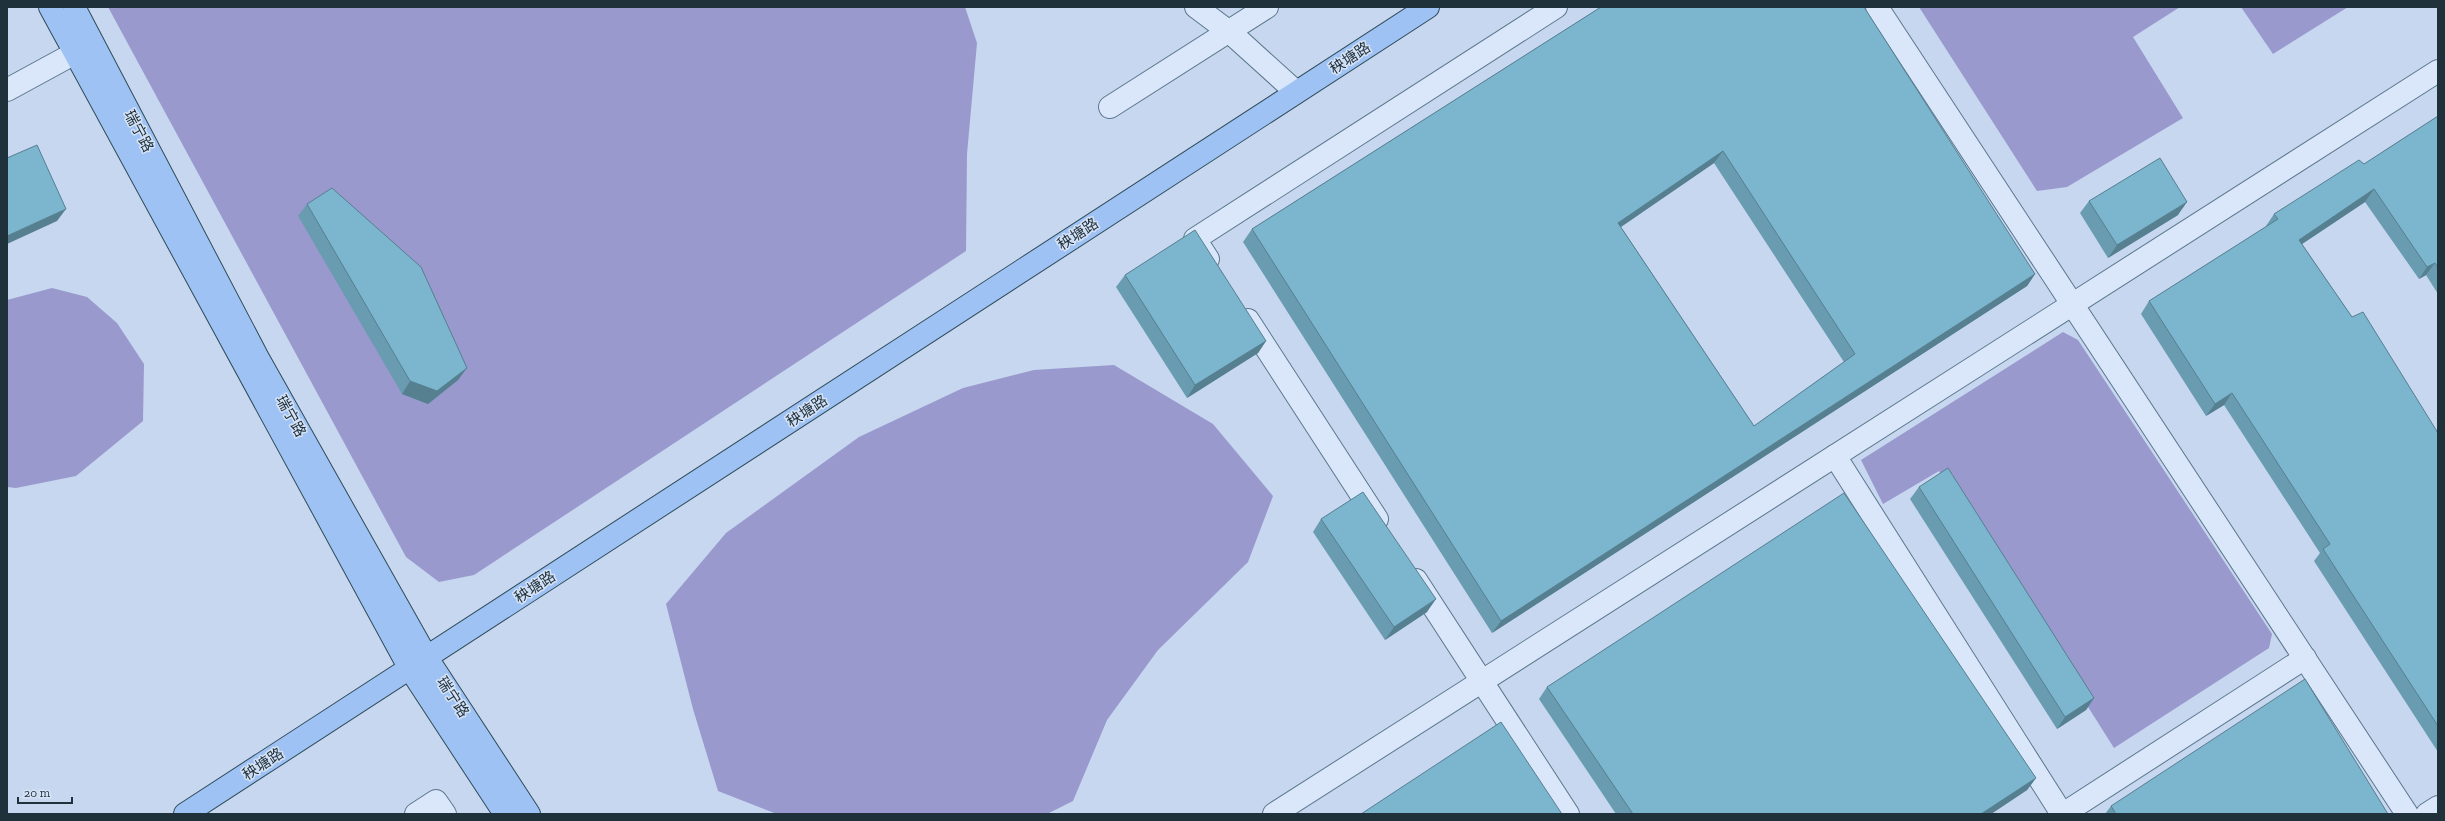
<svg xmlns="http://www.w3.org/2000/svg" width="2445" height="821" viewBox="0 0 2445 821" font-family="'Zilla Slab','Noto Sans SC',serif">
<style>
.green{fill:#9999ce}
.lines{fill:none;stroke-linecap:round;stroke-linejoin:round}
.minor-casing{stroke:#5b778b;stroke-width:24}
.major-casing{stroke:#2f4b59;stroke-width:24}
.minor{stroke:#dae7fa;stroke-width:22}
.major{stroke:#9ec2f3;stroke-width:22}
.wall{fill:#6a9cb1;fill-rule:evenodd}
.shaded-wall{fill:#567f90}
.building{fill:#7bb5ce;stroke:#567f90;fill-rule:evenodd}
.labels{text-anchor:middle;stroke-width:3;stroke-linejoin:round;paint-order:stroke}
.street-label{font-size:15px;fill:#1f313b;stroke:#d6e3f7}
</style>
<rect width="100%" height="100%" fill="#c6d7ef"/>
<g class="green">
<polygon points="108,7 965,7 977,43 967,154 966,251 474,575 439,582 406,557"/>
<polygon points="1919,7 2180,7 2133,37 2183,118 2067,187 2037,191"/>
<polygon points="2241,7 2348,7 2273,54"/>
<polygon points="52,288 87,297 117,323 144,364 143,421 76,476 16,488 7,487 7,300"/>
<polygon points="2063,332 2078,340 2272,634 2269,648 2114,748 1939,471 1883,504 1861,460"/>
<polygon points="1114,365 1213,424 1273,496 1248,562 1158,650 1107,720 1073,801 1047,814 777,814 718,791 693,709 666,604 726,533 859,437 963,388 1034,370"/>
</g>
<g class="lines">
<g class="minor-casing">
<g id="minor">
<polyline points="1196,7 1232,34 1296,92"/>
<polyline points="1877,7 2407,814"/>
<polyline points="7,90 75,53"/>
<polyline points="1110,107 1267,7"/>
<polyline points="1208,259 1195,239 1556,7"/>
<polyline points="1248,320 1377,519"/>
<polyline points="1835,456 2062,814"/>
<polyline points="1416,580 1568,814"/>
<polyline points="416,814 436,801 445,814"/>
<polyline points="1274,814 2438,71"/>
<polyline points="2063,814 2305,658"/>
<polyline points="2427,814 2438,807"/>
</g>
</g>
<g class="major-casing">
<g id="major">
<polyline points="50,7 410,669 505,814"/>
<polyline points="74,7 259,360 427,658 529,814"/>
<polyline points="185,814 1428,7"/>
</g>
</g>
<use href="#minor" class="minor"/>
<use href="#major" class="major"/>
</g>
<g class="wall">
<path d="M1601 7 2035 274 2027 286 1492 633 1243 242 1252 229ZM1714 163 1844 362 1754 426 1621 227Z"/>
<polygon points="2438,116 2438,294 2426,275 2419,279 2365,202 2302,244 2352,317 2438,433 2438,752 2314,561 2320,553 2224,405 2206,416 2141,314 2149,301 2266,227 2266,226 2274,214 2364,164"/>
<polygon points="2089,201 2178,215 2108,258 2080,213"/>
<polygon points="307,204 458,380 428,404 402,394 298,216"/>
<polygon points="1125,275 1266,341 1258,353 1187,398 1116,287"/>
<polygon points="1919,487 2094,698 2086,710 2057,729 1910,499"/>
<polygon points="1321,519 1427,612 1385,640 1313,532"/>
<polygon points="1547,687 2036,778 2027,790 1991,814 1616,814 1539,699"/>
<polygon points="2111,806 2388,814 2105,814"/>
</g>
<g class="shaded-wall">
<polygon points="1723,151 1714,163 1609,235 1618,223"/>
<polygon points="2374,189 2365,202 2290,252 2299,240"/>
<polygon points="2187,202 2178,215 2108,258 2117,245"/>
<polygon points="66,209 57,221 7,244 7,236"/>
<polygon points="2435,263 2426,275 2419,279 2427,267"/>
<polygon points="2035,274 2027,286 1492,633 1501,621"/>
<polygon points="1266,341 1258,353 1187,398 1195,385"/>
<polygon points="467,368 458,380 428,404 402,394 410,381"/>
<polygon points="2232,393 2224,405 2206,416 2215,404"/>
<polygon points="1436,599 1427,612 1385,640 1394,627"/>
<polygon points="2094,698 2086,710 2057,729 2065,717"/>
<polygon points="2036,778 2027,790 1991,814 1981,814"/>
</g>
<g class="building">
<path d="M1601 7H1864L2035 274 1501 621 1252 229ZM1723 151 1855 354 1754 426 1618 223Z"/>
<polygon points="2438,116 2438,268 2435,263 2427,267 2374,189 2299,240 2352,317 2363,312 2438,433 2438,726 2323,549 2330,544 2232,393 2215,404 2149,301 2278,219 2274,214 2359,160 2364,164"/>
<polygon points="37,145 66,209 7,236 7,158"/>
<polygon points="2160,158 2187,202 2117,245 2089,201"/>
<polygon points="332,188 421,267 467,368 437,391 410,381 307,204"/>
<polygon points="1195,230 1266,341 1195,385 1125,275"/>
<polygon points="1948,468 2094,698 2065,717 1919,487"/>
<polygon points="1363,492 1436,599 1394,627 1321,519"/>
<polygon points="1844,493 2036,778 1981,814 1633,814 1547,687"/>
<polygon points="2305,679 2388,814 2116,814 2111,806"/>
<polygon points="1501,722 1562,814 1361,814"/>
</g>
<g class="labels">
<g class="street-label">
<text transform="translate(1350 58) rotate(-33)" y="5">秧塘路</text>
<text transform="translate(139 131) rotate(62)" y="5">瑞宁路</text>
<text transform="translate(1078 234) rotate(-33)" y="5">秧塘路</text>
<text transform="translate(807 411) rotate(-33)" y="5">秧塘路</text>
<text transform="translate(291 416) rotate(61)" y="5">瑞宁路</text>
<text transform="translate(535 587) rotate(-33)" y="5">秧塘路</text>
<text transform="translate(453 697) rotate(57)" y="5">瑞宁路</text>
<text transform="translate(263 764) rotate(-33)" y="5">秧塘路</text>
</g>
</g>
<rect width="2445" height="821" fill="none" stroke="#1f313b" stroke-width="16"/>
<path d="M18 797v6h54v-6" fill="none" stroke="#1f313b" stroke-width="2"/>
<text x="24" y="797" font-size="12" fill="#1f313b" stroke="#d6e3f7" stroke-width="3" paint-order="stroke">20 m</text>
</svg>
